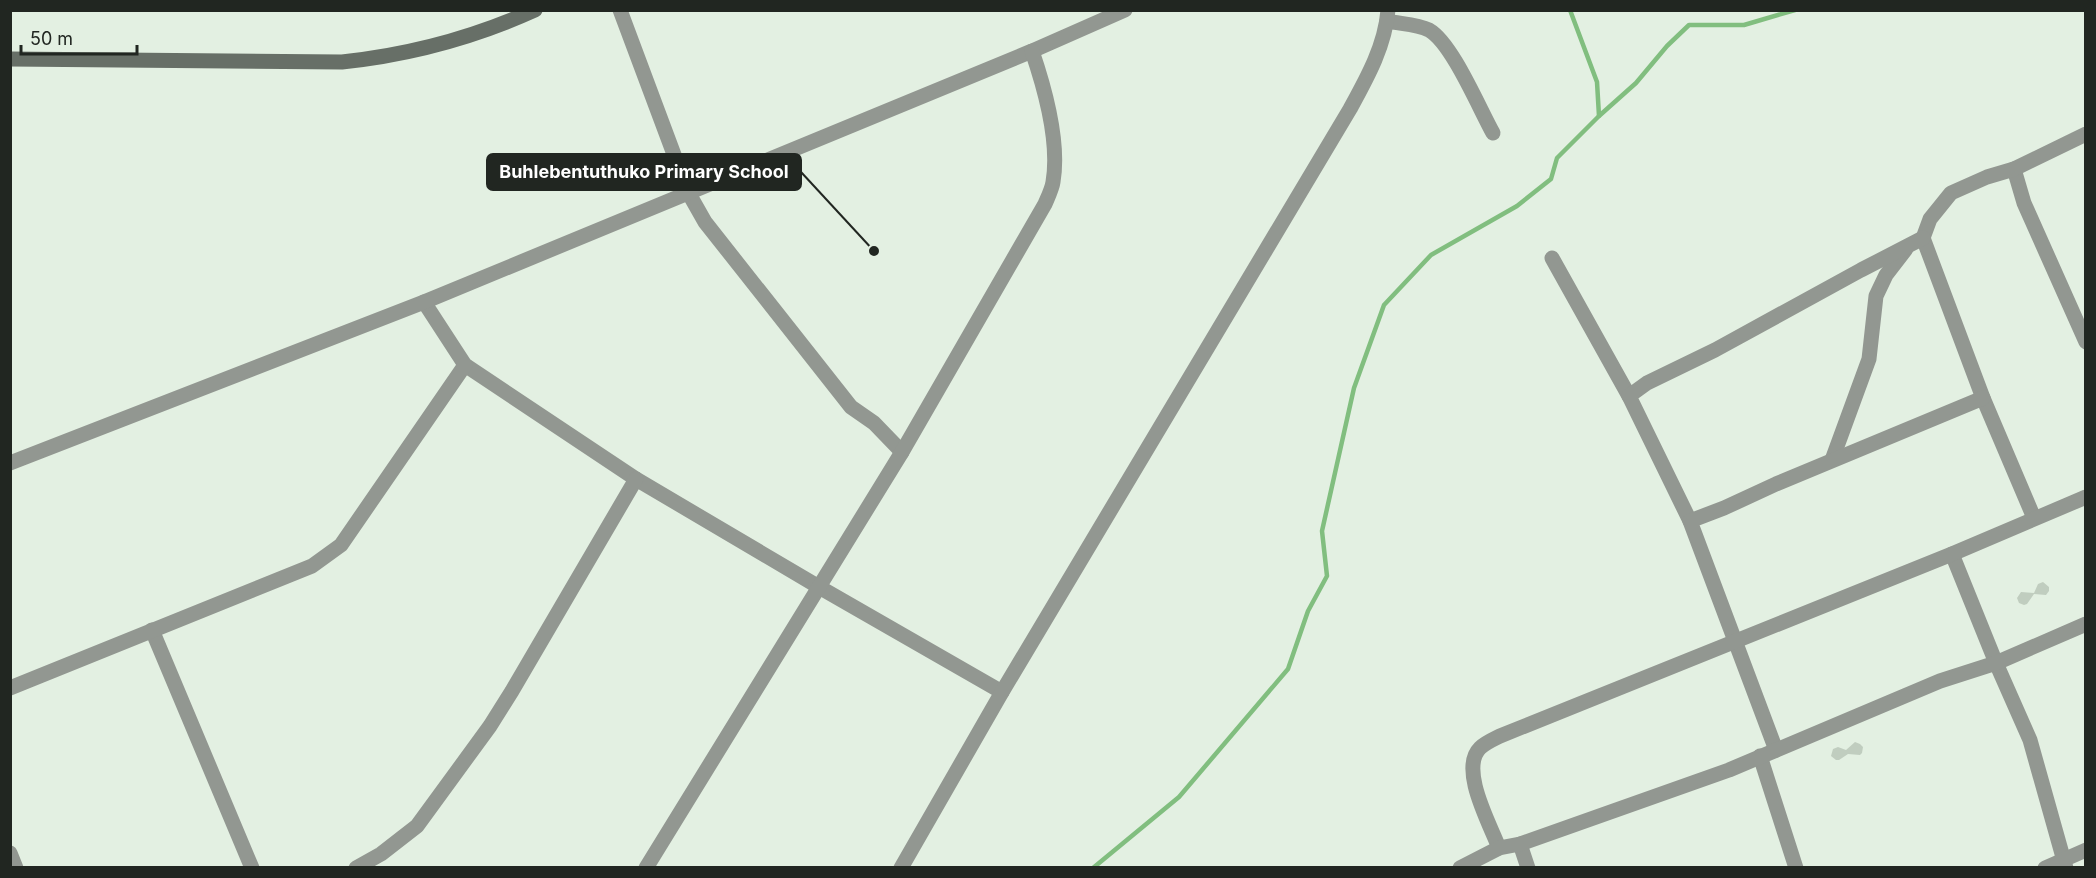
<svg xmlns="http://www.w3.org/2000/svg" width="2096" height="878" viewBox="0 0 2096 878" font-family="Inter,sans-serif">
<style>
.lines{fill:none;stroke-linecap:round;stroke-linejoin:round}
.stream{stroke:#81be7f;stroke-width:4.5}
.building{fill:#c0cdbf}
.street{stroke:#929791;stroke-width:15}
.secondary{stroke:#676f67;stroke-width:15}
.leader{fill:none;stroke:#212621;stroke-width:2}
.callout-dot{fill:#212621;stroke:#e3f0e2;stroke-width:2}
.callout{fill:#212621;stroke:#212621;stroke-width:2}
.callout-label{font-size:18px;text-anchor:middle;font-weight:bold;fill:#fff}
</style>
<rect width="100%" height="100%" fill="#e3f0e2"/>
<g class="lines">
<g class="stream">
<polyline points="1570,10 1597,82 1599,116"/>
<polyline points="1093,868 1179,797 1288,669 1308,611 1327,576 1322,531 1354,388 1384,305 1431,255 1517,206 1551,179 1557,158 1599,116 1636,83 1667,46 1689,25 1744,25 1795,10"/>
</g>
</g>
<g class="building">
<polygon points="2043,582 2049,587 2049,591 2046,595 2034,594 2027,604 2024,605 2019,603 2017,598 2021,592 2034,593 2038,584"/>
<polygon points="1855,742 1860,744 1863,747 1862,753 1860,755 1848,754 1839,760 1836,760 1831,756 1833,749 1838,747 1846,750"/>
</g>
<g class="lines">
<g class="street">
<polyline points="620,10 688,192 705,222 851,407 874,423 902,452"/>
<path d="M1387 21C1401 24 1417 24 1429 30 1452 43 1479 108 1493 133"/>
<polyline points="2014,169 2024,203 2086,342"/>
<polyline points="1552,258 1629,396"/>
<polyline points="424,302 465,365 636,479 819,587 1002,692"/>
<polyline points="1832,460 1869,359 1876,296 1886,275 1906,249"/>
<polyline points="10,463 424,302 1032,51 1125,10"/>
<polyline points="2034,518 1983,398 1923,238 1930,219 1951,193 1987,177 2014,169 2086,134"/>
<polyline points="1690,521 1629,396 1647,383 1715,350 1861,270 1923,238"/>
<polyline points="1952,554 1996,663 2030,740 2066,868"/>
<polyline points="152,630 252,868"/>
<polyline points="10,688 312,566 341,545 465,365"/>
<polyline points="1776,750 1690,521 1724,508 1776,484 1983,398"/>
<polyline points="1760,756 1796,868"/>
<polyline points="1520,844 1528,868"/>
<path d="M1499 848C1490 824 1459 769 1480 748 1485 743 1494 739 1500 736L1952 554 2086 497"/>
<polyline points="10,853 16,868"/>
<polyline points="356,868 381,854 417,826 490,726 512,691 636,479"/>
<path d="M646 868 902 452 1045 204C1048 197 1052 189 1053 182 1060 141 1045 89 1032 51"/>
<path d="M901 868 1002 692 1350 109C1367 78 1385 46 1388 10"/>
<polyline points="1460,868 1499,848 1520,844 1729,770 1940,681 1996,663 2086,624"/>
<polyline points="2045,868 2086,850"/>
</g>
<path class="secondary" d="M10 59 342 62C409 55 473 38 535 10"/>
</g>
<path class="leader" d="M874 251L801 172"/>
<circle class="callout-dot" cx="874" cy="251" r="6"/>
<rect class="callout" x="487" y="154" width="314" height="36" rx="6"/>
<g class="callout-label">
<text x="644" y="178">Buhlebentuthuko Primary School</text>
</g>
<rect width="2096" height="878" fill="none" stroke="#212621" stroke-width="24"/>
<path d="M21 45v9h116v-9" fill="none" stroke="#212621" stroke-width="3"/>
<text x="30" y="45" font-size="18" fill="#212621" stroke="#e3f0e2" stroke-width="4.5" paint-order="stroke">50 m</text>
</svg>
